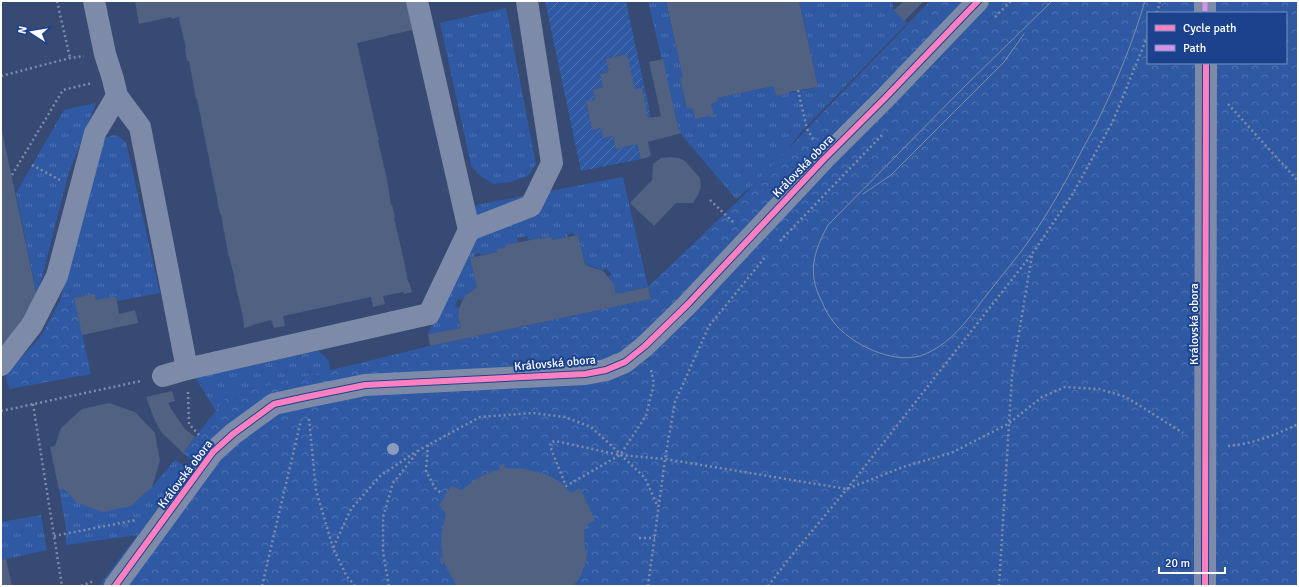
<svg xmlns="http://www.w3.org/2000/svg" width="1299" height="587" viewBox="0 0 1299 587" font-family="Signika,sans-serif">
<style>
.grass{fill:url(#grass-tufts)}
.forest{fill:url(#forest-crowns);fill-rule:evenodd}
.garden{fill:url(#garden-furrows)}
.building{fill:#506182}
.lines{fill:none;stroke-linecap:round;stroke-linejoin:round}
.path{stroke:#7d8ba8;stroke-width:2.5;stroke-dasharray:2 3;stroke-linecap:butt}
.minor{stroke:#7d8ba8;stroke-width:22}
.tram{stroke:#7e8ba7;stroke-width:1}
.quiet{stroke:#d193ec;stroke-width:5;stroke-dasharray:10 5;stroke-linecap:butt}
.cycleway-casing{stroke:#1c428e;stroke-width:8}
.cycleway{stroke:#ff80c0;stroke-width:6}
.tree{fill:#8a9bbe}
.labels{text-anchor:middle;stroke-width:4;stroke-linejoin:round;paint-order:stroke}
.street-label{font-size:12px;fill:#fff;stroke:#1c428e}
</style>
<defs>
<pattern id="grass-tufts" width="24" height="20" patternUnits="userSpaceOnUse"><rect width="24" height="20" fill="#3059a4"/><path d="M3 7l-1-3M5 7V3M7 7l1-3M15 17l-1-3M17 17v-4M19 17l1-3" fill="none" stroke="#4f72b2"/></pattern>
<pattern id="forest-crowns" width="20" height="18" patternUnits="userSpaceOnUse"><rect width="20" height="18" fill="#3059a4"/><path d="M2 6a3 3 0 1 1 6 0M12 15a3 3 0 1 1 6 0" fill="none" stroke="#4f72b2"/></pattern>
<pattern id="garden-furrows" width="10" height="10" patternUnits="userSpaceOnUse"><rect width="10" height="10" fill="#3059a4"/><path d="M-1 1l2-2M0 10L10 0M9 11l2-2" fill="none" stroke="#4f72b2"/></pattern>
</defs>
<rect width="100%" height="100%" fill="#364a74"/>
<g class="grass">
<polygon points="648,1 666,1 683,78 680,78 687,108 693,108 696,119 713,115 711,104 717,102 717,98 774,86 776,96 818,87 799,1 892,1 894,10 907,23 802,131 771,170 736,199 681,134 682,133 678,128"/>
<polygon points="506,8 536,164 528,176 510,182 493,184 478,174 471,165 440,23"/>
<polygon points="96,103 68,175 37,297 16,193 64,110"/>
<polygon points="114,135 118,136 126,142 160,293 117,301 116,296 96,300 95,294 60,301 102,139"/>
<polygon points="623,177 648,287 616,294 614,284 609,277 612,274 606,268 603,271 592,266 585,265 578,235 574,235 573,233 567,234 568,237 552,240 541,239 540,238 529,240 527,236 517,238 518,242 506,245 506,247 497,249 497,252 481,255 480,253 474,254 475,257 470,258 477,287 469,292 463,300 458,299 455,306 459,308 458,319 461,328 428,334 460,255 476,205"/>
<path d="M318 351C327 357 330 360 330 371L228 395 216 411 195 377Z"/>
<polygon points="175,460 187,468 138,535 66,545 66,527 59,490 64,489 131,506 152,487"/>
<polygon points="41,515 47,550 1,560 1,522"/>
</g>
<g class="forest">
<path d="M930 1H1298V586H99L193 461 183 453 228 395 430 346 651 299 648 287 738 201ZM1148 13H1286V63H1148Z"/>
<polygon points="74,298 91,374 9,389 6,375 41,336 60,301"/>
</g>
<polygon class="garden" points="545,1 626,1 651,118 648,118 635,89 626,54 606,59 609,72 600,74 603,87 593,90 595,100 586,102 592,129 601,128 603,138 613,136 616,149 637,144 641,159 581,171"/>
<g class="building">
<polygon points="135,1 410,1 416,29 357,43 376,128 379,140 378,141 387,179 391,205 392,205 395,217 394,218 403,256 408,282 409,282 412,292 404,294 403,292 383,296 385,304 373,307 371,297 283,316 285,326 274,328 271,320 252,325 252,326 244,328 243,317 234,279 235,279 228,253 221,214 220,214 197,99 196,99 189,61 187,61 185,49 186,48 179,19 180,19 179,17 172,19 171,17 139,24"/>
<polygon points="666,1 799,1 818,87 789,92 790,93 776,96 774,86 717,98 717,102 711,104 714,115 695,119 693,108 687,109 680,78 683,78"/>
<polygon points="904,1 924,1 904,21 894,10"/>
<polygon points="627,54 635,89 642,88 648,118 661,116 649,62 663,59 678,128 682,133 648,142 651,156 641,159 637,144 616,149 613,136 603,138 601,128 592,130 586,101 595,100 593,90 603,87 600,74 609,72 606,59"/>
<polygon points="1,126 37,297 1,352"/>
<polygon points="671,157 679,158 685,161 700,178 701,187 698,195 693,203 676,203 654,226 630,203 652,180 653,164 661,158"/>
<polygon points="578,235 585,265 603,271 614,284 616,294 648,287 651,299 430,346 428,334 461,328 458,317 459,308 465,296 477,287 470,258 497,252 497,249 506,247 506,245 540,238 541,239 551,237 552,240"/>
<polygon points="95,294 96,300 116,296 119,314 135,310 138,323 82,335 74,298"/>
<polygon points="172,391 175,401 168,403 173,412 185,429 195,437 183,453 162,433 155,421 146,397"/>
<polygon points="109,403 135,412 155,433 160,461 152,487 131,506 103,512 77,503 64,489 59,490 50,447 55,446 61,428 82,409"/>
<polygon points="504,464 505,468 525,469 538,472 550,476 561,483 571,493 580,488 595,520 587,525 587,529 584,529 585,550 588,550 585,565 580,577 573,586 457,586 447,569 444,562 440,563 439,558 443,557 441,544 442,530 446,514 439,505 451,486 462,490 476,479 488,473 500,469 499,465"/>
<polygon points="6,559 12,586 1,586 1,560"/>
</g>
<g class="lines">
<g class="path">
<polyline points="57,1 70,58"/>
<polyline points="1157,13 1160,1"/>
<polyline points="995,17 1011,1"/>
<polyline points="1,76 70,58 84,56"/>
<polyline points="798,90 807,129 813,139"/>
<polyline points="1228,104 1298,181"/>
<polyline points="32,165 60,180"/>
<polyline points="12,175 63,90 92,83"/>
<polyline points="710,200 734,223"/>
<polyline points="780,241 884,133"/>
<polyline points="651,370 654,383 646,416 620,455 566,486 550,446 551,442 555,441 620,455 665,459 847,489 903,467 951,453 1008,424 1042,397 1065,387 1099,389 1126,397 1183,433"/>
<polyline points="188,392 189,424 199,435"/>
<polyline points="33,404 62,586"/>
<polyline points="1,411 141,381"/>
<polyline points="309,419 316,490 333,548"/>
<polyline points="428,445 426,471 435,488 442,494"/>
<path d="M1228 446C1252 444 1276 435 1298 424"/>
<polyline points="54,536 136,520"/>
<polyline points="639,538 655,538"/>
<polyline points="81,586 94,581"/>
<polyline points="262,586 301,420"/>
<polyline points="355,586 346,575 333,548 351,509 380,476 417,451"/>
<polyline points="389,586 383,552 383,517 393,483 419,450 480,417 533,413 565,417 591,427 614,448 645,478 658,507"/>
<polyline points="648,586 665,459 675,402 709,326 766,256"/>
<polyline points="768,586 792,555 847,489 1032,254 1072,195 1113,121 1148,35"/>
<polyline points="999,586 1012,375 1032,255"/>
</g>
<g class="minor">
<polyline points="94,1 105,54 113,79 117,96 140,127 187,369"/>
<polyline points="417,1 469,230 531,206 552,163 527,1"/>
<polyline points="1205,1 1205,13"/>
<polyline points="1,365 32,325 57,276 95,133 117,96"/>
<polyline points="163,376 187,369 429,314 469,230"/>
<polyline points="115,586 213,452 233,434 274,404 306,397 365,385 585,374 606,370 625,362 645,346 688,304 825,158 885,98 978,1"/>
<polyline points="1205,586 1206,63"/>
</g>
<g class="tram">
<path d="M1052 1 965 86 828 225C819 242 811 259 814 279 815 286 818 294 821 300 824 306 826 312 830 317 845 341 886 362 915 357 922 356 928 353 935 349 958 336 973 312 989 292 1002 275 1016 259 1028 242 1048 214 1065 183 1081 152 1087 140 1095 128 1100 116 1118 79 1133 41 1145 1"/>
<polyline points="863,194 891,175 1004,62 1024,34"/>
</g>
<polyline class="quiet" points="1205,1 1205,13"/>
<g class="cycleway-casing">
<g id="cycleway">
<polyline points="115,586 213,452 233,434 274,404 306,397 365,385 585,374 606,370 625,362 645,346 688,304 825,158 885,98 978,1"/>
<polyline points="1205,586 1206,63"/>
</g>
</g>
<use href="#cycleway" class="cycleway"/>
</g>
<circle class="tree" cx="393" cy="449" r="6"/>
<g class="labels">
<g class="street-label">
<text transform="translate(803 166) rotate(-46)" y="4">Královská obora</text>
<text transform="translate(1194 324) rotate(-90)" y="4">Královská obora</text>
<text transform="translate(555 363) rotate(-5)" y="4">Královská obora</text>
<text transform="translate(185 474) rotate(-53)" y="4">Královská obora</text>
</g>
</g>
<rect width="1299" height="587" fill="none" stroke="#ffffff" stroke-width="4"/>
<rect x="1147" y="12" width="140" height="52" fill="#1c428e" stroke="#778ebb"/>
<rect x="1155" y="25" width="20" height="6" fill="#ff80c0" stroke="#778ebb"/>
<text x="1183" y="32" font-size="12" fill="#ffffff">Cycle path</text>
<rect x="1155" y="45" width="20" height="6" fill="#d193ec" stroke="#778ebb"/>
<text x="1183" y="52" font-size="12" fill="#ffffff">Path</text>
<g transform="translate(32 32) rotate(282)" stroke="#1c428e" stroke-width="3" paint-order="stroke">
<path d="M0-3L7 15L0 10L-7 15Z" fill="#ffffff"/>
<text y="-6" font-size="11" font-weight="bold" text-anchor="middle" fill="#ffffff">N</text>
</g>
<path d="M1159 567v6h66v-6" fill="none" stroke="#ffffff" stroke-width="2"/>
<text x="1165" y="567" font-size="12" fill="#ffffff" stroke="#1c428e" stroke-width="3" paint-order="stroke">20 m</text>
</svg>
